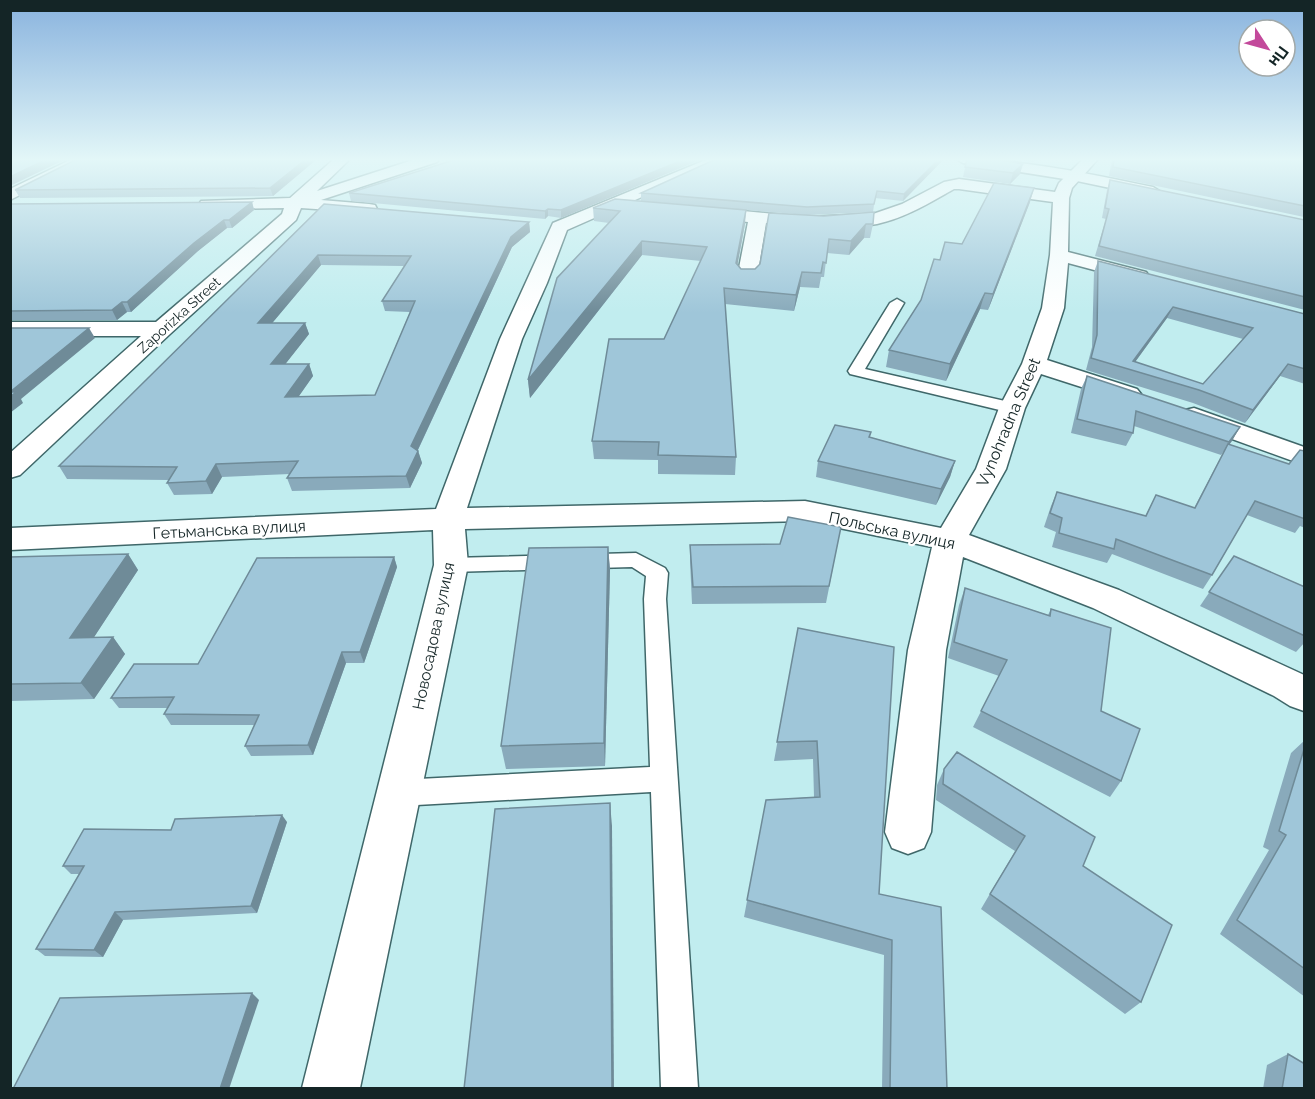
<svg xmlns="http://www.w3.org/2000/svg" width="1315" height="1099" viewBox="0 0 1315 1099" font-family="Raleway,sans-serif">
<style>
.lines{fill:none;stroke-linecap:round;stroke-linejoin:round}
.service-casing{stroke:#3f6769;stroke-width:3}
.minor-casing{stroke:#3f6769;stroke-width:3}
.tertiary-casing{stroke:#3f6769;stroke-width:3}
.service{fill:#fff;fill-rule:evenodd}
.minor{fill:#fff;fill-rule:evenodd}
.tertiary{fill:#fff;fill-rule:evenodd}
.wall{fill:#89aabb;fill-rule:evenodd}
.shaded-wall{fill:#6f8b98}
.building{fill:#9fc6d9;stroke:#6f8b98;stroke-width:1.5;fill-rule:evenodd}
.labels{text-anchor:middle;stroke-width:4.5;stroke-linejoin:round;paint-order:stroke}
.far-street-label{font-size:14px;fill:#142526;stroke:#fff}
.street-label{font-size:16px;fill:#142526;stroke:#fff}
</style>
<rect width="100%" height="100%" fill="#c1edef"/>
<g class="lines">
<g class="service-casing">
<g id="service">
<polygon points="897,299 904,303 865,369 1018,404 1020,408 1018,412 1012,413 850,374 848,371 890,303"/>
<polygon points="636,553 665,568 668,573 666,599 698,1088 661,1088 651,792 399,806 389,802 385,793 389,784 399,780 650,767 644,599 646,576 632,567 451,572 443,570 440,565 443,560 451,558"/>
</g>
</g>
<g class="minor-casing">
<g id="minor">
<polygon points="72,159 91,159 10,200 10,189"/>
<polygon points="334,159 350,159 317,191 416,159 439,159 437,162 321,200 369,204 375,205 377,209 375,213 301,208 296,220 170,334 20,475 10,478 10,453 141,336 10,336 10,322 156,322 282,214 284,208 207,209 199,204 201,201 290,198"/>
<path d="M708 159H728L567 230 547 283 522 339 467 508 805 501 941 528 976 469 999 408 1022 364 1042 308 1050 255 1053 202 959 189H954C929 203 905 218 877 224 844 230 799 227 766 223L757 278 754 282H740L737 278 748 222 701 217 693 212 701 207 806 217 873 214 902 204 944 182 959 179 1055 192 1059 183 1083 159H1098L1072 188 1069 198 1068 252 1146 272 1149 276 1146 280 1139 282 1068 263 1064 308 1047 360 1137 389 1141 394 1137 399 1128 402 1041 374 1025 408 1006 469 969 535 1119 590 1302 674 1304 675V711L1290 706 1274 696 1093 608 963 557 946 650 931 832 924 848 908 854 892 848 885 832 908 650 932 547 805 521 465 529 468 565 360 1088H302L434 565 433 530 10 550V528L436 509 500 339 553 223Z"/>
<polygon points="1194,408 1304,447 1304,465 1185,422 1181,416 1185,410"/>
</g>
</g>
<g class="tertiary-casing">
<path id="tertiary" d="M956 159C1023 159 1088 174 1153 187L1161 192 1153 197 1077 181 963 163Z"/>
</g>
<use href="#service" class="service"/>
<use href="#minor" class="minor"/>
<use href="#tertiary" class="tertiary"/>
</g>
<g class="wall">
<polygon points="77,159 317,159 273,196 20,198 15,190"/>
<polygon points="457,159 702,159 561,218 548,216 545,219 351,201 349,193"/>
<polygon points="944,159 903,201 875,198 873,212 806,215 641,201 641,193"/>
<polygon points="967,159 1020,174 1010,184 963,177"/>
<polygon points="1013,159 1036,159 1033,162"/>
<polygon points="1112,159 1305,159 1304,217 1109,176"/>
<polygon points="1110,180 1305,220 1305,310 1095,256 1106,219 1102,218 1107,190"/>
<polygon points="252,202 254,210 232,228 227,228 198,251 131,312 127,312 117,320 10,320 10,204"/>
<polygon points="1030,202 988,310 980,309 946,381 886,367 889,350 921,300 940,260 962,244"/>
<path d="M324 204 529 222 530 232 512 247 418 450 422 463 410 488 292 491 287 478 290 474 222 477 212 494 174 495 167 483 169 480 67 479 59 466ZM321 265 404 266 382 301 385 311 410 312 375 395 298 397 313 376 309 364H285L309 334 305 323H272Z"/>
<polygon points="593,208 745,224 737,265 741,269 755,269 760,264 769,213 873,224 870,238 864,238 849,255 827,253 824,277 821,277 819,288 800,287 794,311 725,304 736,457 735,475 658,474 658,460 594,459 592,441 664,339 701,261 642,255 530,398 528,380 609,223 594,221"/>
<path d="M1098 261 1305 314V384L1280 376 1245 423 1193 403 1086 370 1092 347 1094 272ZM1167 318 1243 339 1203 384 1135 362Z"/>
<polygon points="1087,376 1240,427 1229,445 1289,464 1305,451 1305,528 1300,526 1295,533 1247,515 1212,575 1203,589 1112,554 1107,563 1052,547 1056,532 1044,527 1051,506 1057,492 1145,516 1156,495 1194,508 1224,451 1221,455 1134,426 1133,433 1126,446 1071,433 1081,389"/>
<polygon points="871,432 870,437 955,461 950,477 936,505 816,477 818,461"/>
<polygon points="841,527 826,603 692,604 690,561 690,545 780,544"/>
<polygon points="608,547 610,570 605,766 506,769 501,746"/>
<polygon points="128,554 138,570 94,637 113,637 125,654 94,699 10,701 10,557"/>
<polygon points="1234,556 1305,587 1305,642 1296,652 1200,606"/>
<polygon points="394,557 397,567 364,663 346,663 313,755 251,756 245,746 254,725 171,725 164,714 168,708 119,708 111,698 198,664"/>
<polygon points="965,588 1048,615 1051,609 1101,711 1121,781 1110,797 973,727 999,676 948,658 959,605"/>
<polygon points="798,628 879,894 947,1089 882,1089 884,955 744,917 766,800 814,797 813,759 774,761"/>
<polygon points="1305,740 1305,997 1220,934 1269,850 1263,847 1291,753"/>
<polygon points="944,769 1083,866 1141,1002 1125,1014 981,909 1015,851 936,800 937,785"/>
<polygon points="287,822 257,913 123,920 103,957 45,956 36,949 79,874 71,874 63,866 171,830"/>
<polygon points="1288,1054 1305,1089 1263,1089 1267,1065"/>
</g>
<g class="shaded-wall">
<polygon points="47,159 66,159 10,186 10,177"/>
<polygon points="306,159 317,159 273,196 270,188"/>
<polygon points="685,159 702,159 561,218 561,210"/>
<polygon points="939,159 944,159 903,201 904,194"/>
<polygon points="1023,164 1020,174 1010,184 1013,173"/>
<polygon points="1034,188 1030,202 988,310 993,294"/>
<polygon points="252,202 254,210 232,228 229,220"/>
<polygon points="548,209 548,216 545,219 545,211"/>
<polygon points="746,210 745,224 735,278 736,263"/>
<polygon points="224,220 227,228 198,251 131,312 127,302 194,243"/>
<polygon points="529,222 530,232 512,247 414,458 411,446 511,237"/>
<polygon points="866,224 864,238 849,255 851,241"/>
<polygon points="642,241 642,255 530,398 528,380"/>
<polygon points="318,255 321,265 263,334 258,323"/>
<polygon points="802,272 800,287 794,311 796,295"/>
<polygon points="985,293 980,309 946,381 950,364"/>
<polygon points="122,302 127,312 117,320 112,310"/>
<polygon points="1173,307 1167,318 1130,369 1133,361"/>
<polygon points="305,323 309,334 276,376 271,364"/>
<polygon points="89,328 95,338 21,399 23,403 10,413 10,392"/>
<polygon points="309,364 313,376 290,409 285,397"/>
<polygon points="1288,364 1280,376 1245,423 1253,410"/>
<polygon points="1240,427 1232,441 1226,449 1228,444 1221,455 1229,442"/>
<polygon points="418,451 422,463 410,488 406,476"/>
<polygon points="955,461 950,477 936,505 941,489"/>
<polygon points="216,464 222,477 212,494 206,481"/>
<polygon points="608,547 610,570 605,766 604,743"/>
<polygon points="128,554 138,570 83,654 70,638"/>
<polygon points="394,557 397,567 364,663 360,652"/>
<polygon points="113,637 125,654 94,699 81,683"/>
<polygon points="342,652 346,663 313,755 308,745"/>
<polygon points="610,803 612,826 614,1089 612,1089"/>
<polygon points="282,815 287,822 257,913 251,906"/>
<polygon points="115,912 123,920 103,957 94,950"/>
<polygon points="252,993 259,1000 229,1089 220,1089"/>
</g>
<g class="building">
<polygon points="10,159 47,159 10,177"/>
<polygon points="77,159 306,159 270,188 15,190"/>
<polygon points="457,159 685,159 561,210 548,209 545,211 349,193"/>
<polygon points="716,159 939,159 904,194 877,191 874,204 807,207 641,193"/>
<polygon points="967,159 995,159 1023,164 1013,173 965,167"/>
<polygon points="1114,159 1305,159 1305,206 1113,167"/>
<polygon points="1110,180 1305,220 1305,297 1099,246 1109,209 1105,208"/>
<polygon points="994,183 1034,188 993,294 985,293 950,364 889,350 921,300 934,259 940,260 945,242 962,244"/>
<polygon points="615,199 746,210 736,263 741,269 755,269 760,264 769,213 824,216 874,212 873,224 866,224 851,241 829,239 826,263 823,262 821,273 802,272 796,295 724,288 736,457 658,455 659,442 592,441 609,339 664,339 707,247 642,241 528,380 557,278 620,211 593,208"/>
<polygon points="252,202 229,220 224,220 194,243 127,302 122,302 112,310 10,311 10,204"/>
<path d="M324 204 529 222 511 237 411 446 418 451 406 476 287 478 298 461 216 464 206 481 167 483 177 467 59 466ZM318 255 411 256 382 301H415L375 395 285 397 309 364H271L305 323H258Z"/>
<path d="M1098 261 1305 314V369L1288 364 1253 410 1199 390 1091 358 1097 335ZM1173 307 1253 328 1203 384 1133 361Z"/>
<polygon points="10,328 89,328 10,392"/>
<polygon points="1087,376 1240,427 1229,442 1136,411 1133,433 1077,419"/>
<polygon points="10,392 16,392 10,397"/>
<polygon points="835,425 871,432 869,437 955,461 941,489 818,461"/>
<polygon points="1228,444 1289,464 1300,450 1305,451 1305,519 1255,501 1212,575 1116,539 1114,549 1059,533 1062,518 1050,513 1057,492 1146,516 1156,495 1195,508"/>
<polygon points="788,517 841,527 829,586 693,587 690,545 780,544"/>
<polygon points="608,547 604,743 501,746 529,548"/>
<polygon points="128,554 70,638 113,637 81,683 10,684 10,557"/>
<polygon points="1234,556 1305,587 1305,636 1209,592"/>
<polygon points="394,557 360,652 342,652 308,745 245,746 259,715 164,714 174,697 111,698 134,664 198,664 257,558"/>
<polygon points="965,588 1050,616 1051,609 1111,628 1101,711 1140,729 1121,781 981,711 1007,660 954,642"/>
<polygon points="798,628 894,647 879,894 941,907 947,1089 890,1089 892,940 747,900 766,800 820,797 817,741 777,742"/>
<polygon points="1305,746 1305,969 1237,920 1286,835 1279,831"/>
<polygon points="957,752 1095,837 1083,866 1172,925 1141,1002 990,894 1025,836 943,784 944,769"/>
<polygon points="610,803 612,1089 464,1089 495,809"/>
<polygon points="282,815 251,906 115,912 94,950 36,949 84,866 63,866 84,829 171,830 175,819"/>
<polygon points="252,993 220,1089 13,1089 60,998"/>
<polygon points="1288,1054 1305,1064 1305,1089 1282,1089"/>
</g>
<linearGradient id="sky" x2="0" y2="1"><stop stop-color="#89b3de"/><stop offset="0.51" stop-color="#e3f7f8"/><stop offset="1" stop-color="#e3f7f8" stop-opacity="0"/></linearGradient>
<rect width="1315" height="313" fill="url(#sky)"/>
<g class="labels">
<g class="far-street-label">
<text transform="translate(179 315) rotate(-42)" y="5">Zaporizka Street</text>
</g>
<g class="street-label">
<text transform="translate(1008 422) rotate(-67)" y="6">Vynohradna Street</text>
<text transform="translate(229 529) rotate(-3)" y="6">Гетьманська вулиця</text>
<text transform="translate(892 530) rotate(12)" y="6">Польська вулиця</text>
<text transform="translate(433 636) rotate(-78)" y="6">Новосадова вулиця</text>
</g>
</g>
<rect width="1315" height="1099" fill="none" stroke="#142526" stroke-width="24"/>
<g transform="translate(1267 48) rotate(126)"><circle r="28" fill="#ffffff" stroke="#a1a8a8" stroke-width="1.5"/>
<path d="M0-4.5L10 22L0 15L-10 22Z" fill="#c3499b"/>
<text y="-9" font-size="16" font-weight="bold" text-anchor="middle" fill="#142526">Пн</text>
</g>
</svg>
